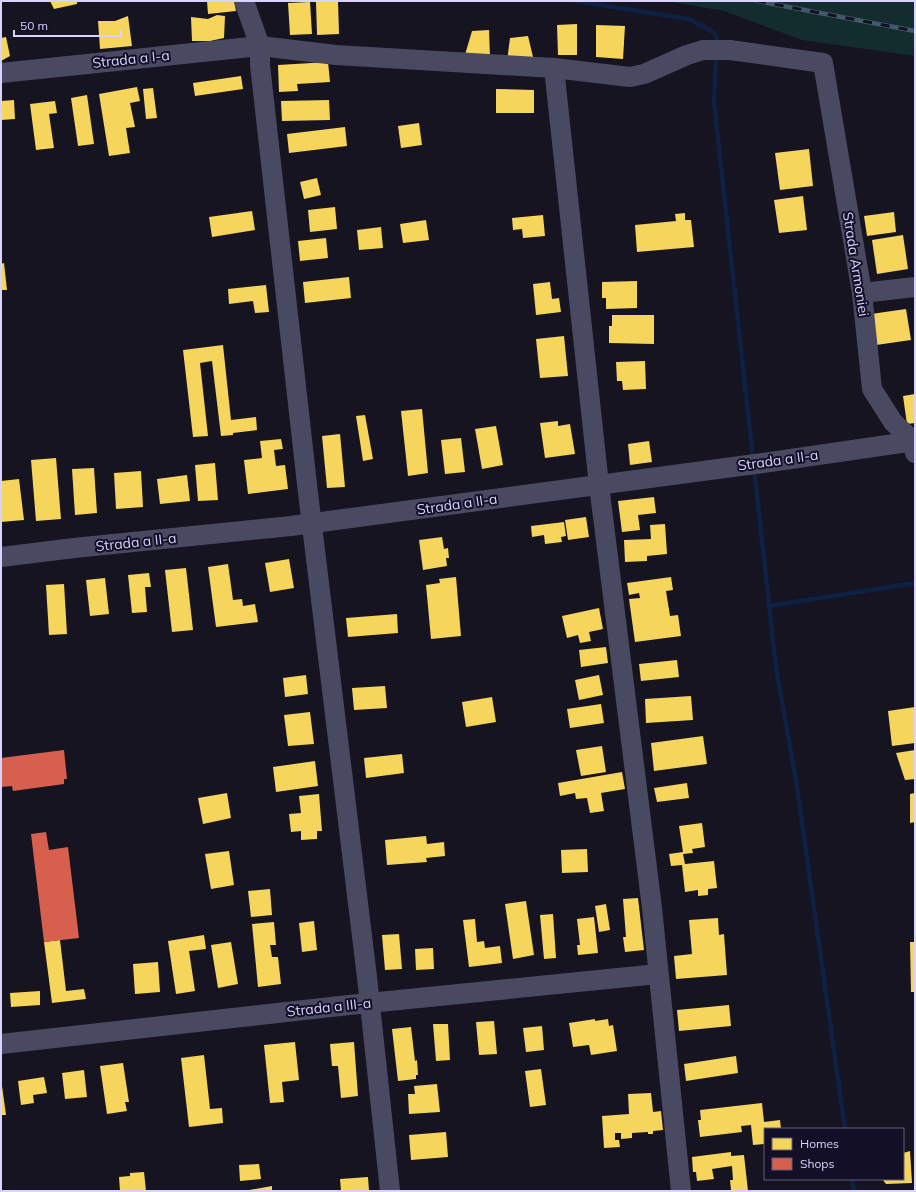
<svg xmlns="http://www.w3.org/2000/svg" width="916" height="1192" viewBox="0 0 916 1192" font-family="Mulish,sans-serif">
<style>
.green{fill:#132c2d}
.homes{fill:#f6d55c}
.shops{fill:#d6604d}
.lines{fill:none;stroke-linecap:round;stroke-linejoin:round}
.stream{stroke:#0d2144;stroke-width:4.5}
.minor{stroke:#4a4962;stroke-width:20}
.rail-casing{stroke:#43596b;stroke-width:4.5}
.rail{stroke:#130f26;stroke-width:3;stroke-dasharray:9;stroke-linecap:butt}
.labels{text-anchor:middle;stroke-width:4;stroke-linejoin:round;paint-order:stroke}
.street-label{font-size:14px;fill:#d9d4ff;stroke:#130f26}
</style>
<rect width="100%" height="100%" fill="#161421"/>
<polygon class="green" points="666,1 915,1 915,56 802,40 724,11"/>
<g class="homes">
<polygon points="50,1 77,1 77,4 54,9"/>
<polygon points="207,1 234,1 236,11 208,14"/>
<polygon points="310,2 312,34 290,35 288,3"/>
<polygon points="316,2 338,2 339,34 317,35"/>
<polygon points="217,15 225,16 224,38 210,41 192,41 191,17 208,19"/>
<polygon points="128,16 132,46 100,49 98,21 115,21"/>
<polygon points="577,24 577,55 558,55 557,25"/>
<polygon points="596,25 625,26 623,59 596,57"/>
<polygon points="489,30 490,57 464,58 472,31"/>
<polygon points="528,36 534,61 507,61 510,38"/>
<polygon points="6,37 10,56 1,61 1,38"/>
<polygon points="328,62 330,82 297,84 298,91 279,92 278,65"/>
<polygon points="241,76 243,89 195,96 193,83"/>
<polygon points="137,87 140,101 130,103 135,127 126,128 130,153 109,156 99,94"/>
<polygon points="153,88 157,118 146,119 143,89"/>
<polygon points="496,89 534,90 534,113 496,113"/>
<polygon points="87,95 94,144 78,146 71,98"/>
<polygon points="14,100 15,119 1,120 1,101"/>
<polygon points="329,100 330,120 282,121 281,101"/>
<polygon points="55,101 57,113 49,114 54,148 36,150 30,104"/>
<polygon points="419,123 422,145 401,148 398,126"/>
<polygon points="345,127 347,146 289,153 287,134"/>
<polygon points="809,149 813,186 780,190 775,153"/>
<polygon points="317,178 321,195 304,199 300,182"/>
<polygon points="803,196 807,230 779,233 774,200"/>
<polygon points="335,207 337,229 310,232 308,210"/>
<polygon points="252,211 255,230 212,237 209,217"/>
<polygon points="894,212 896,232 867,236 864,216"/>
<polygon points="685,213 685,220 691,220 694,247 637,252 635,225 676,221 675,214"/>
<polygon points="543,215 545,236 523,238 522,229 513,230 512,218"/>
<polygon points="426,220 429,240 403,243 400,224"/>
<polygon points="381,227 383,248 359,250 357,230"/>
<polygon points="903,235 908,269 877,274 872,240"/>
<polygon points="326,238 328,258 300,261 298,241"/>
<polygon points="4,263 7,290 1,290 1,264"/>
<polygon points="349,277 351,298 305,303 303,282"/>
<polygon points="637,281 637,308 606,309 606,298 602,298 602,282"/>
<polygon points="550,282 552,299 559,298 561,312 536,315 533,284"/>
<polygon points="266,285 269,312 255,313 253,301 229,304 228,289"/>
<polygon points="906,309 911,340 876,345 871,314"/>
<polygon points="612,315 654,315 654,344 609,343 609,326 612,326"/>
<polygon points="564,336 568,376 540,378 536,339"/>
<polygon points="223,345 231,420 256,417 257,430 233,433 233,435 221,436 212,361 200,363 208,436 193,437 183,350"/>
<polygon points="645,361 646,389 623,390 622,381 617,381 616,362"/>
<polygon points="915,394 915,423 907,424 903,396"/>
<polygon points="422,409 428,473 408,476 401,411"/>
<polygon points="365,415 373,459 363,461 356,416"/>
<polygon points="558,421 558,426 570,424 575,454 545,458 540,423"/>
<polygon points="496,426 503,465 482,469 475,429"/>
<polygon points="340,434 345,487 327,488 322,436"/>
<polygon points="461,438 465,472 445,474 441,440"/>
<polygon points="281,439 283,449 274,450 276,466 285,465 288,489 248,494 244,460 262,458 260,441"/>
<polygon points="649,441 652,462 630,465 628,444"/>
<polygon points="56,458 61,519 36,521 31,460"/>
<polygon points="215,463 218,500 198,501 195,465"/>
<polygon points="94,468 97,513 75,515 72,469"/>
<polygon points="141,471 143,507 116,509 114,473"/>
<polygon points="187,475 190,501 160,504 157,479"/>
<polygon points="19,479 24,520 1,522 1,481"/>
<polygon points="654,497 656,513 638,515 640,530 622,532 618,501"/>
<polygon points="586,517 589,537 568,540 565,520"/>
<polygon points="564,522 566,536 561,537 562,542 545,544 544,535 532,537 531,526"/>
<polygon points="665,524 667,554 647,556 647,561 625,562 624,540 651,539 650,525"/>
<polygon points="442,537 444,549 448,548 449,558 446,558 447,566 423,570 419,540"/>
<polygon points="289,559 294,588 270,592 265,563"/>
<polygon points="228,564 233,600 242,599 243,606 255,604 258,622 216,627 208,567"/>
<polygon points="186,568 193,630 172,632 165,570"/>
<polygon points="149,573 151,587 145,587 147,612 132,613 128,575"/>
<polygon points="456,577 461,636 431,639 426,585 440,583 439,579"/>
<polygon points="671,577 673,590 666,591 670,616 678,615 681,636 635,642 629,599 640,598 639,593 629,595 627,583"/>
<polygon points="105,578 109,614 90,616 86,580"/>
<polygon points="64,584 67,634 49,635 46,585"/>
<polygon points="599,608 603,629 589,632 591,641 580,643 578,635 567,638 562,616"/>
<polygon points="397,614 398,633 348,637 346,618"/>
<polygon points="606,647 608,663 581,667 579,650"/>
<polygon points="677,660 679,677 641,681 639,664"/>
<polygon points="306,675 308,694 285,697 283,678"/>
<polygon points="599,675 603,695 579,700 575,680"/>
<polygon points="385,686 387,708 354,710 352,688"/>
<polygon points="691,696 693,720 646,723 645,699"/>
<polygon points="492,697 496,722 466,727 462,702"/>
<polygon points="601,704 604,723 570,728 567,709"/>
<polygon points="915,707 915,743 892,746 888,711"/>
<polygon points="310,712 314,744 288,746 284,715"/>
<polygon points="703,736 707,764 654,771 651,743"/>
<polygon points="602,746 606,772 581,776 576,750"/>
<polygon points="915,750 915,779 905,780 896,753"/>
<polygon points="402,754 404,773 366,778 364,758"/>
<polygon points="315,761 318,786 276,792 273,767"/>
<polygon points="622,772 625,789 601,793 604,811 590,813 587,798 576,799 575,793 560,796 558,783"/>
<polygon points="687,783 689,798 657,802 654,788"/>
<polygon points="227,793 231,818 203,824 198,798"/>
<polygon points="915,793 915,822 910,823 910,794"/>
<polygon points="319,794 322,831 317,831 317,839 301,840 301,831 291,832 289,814 301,813 299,796"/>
<polygon points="702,823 705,847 692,849 693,853 683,854 685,864 714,861 717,888 708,889 708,895 698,896 698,890 685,892 682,865 671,866 669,854 683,852 679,826"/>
<polygon points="426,836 427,844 444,842 445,856 426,858 427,862 387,865 385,840"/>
<polygon points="587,849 588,872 562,873 561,850"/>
<polygon points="229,851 234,885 211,889 205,854"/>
<polygon points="270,889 272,915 251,917 248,891"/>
<polygon points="638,898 644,950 625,952 623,937 626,937 623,899"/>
<polygon points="526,901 534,955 513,959 505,904"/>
<polygon points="606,904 610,930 599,932 595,906"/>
<polygon points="553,914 556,958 544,959 540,915"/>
<polygon points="594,917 598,953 578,955 577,945 580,945 577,919"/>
<polygon points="718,918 719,935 724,934 727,975 676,979 674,956 692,954 689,920"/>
<polygon points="475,919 477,942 484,941 485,948 500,946 502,963 469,967 463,920"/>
<polygon points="314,921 317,950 302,952 299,923"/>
<polygon points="274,922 276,945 270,945 272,957 278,957 281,984 258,987 252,924"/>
<polygon points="399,934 402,969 385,970 382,935"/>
<polygon points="204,935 206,949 189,951 195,991 176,994 168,941"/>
<polygon points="60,940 66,991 84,989 86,999 52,1003 44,942"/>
<polygon points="231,942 238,984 218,988 211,945"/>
<polygon points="910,942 915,942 915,992 911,992"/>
<polygon points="433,948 434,969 416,970 415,949"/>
<polygon points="158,962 160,992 135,994 133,964"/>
<polygon points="40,991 40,1005 11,1007 10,993"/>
<polygon points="729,1005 731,1026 679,1031 677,1010"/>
<polygon points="595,1019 595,1021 608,1019 609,1026 613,1025 617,1051 591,1055 589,1045 573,1047 569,1023"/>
<polygon points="494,1021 497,1054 479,1055 476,1022"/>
<polygon points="433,1024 448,1024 450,1060 436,1061"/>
<polygon points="542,1026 544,1050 526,1052 523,1028"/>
<polygon points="411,1027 415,1061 417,1060 418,1075 416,1075 416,1079 398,1081 392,1029"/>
<polygon points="295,1042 299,1080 282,1082 284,1102 270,1103 264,1045"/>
<polygon points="354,1042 358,1096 341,1098 338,1066 332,1066 330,1044"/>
<polygon points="204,1055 210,1109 222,1108 223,1123 189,1127 181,1058"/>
<polygon points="736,1056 738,1073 686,1081 684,1064"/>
<polygon points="123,1063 129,1102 125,1102 127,1111 107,1114 100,1066"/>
<polygon points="541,1069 546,1105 530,1107 525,1071"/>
<polygon points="84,1070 87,1097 65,1099 62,1073"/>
<polygon points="44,1077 47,1093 33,1095 34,1103 21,1105 18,1081"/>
<polygon points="437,1084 440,1112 409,1114 408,1094 415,1094 414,1086"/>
<polygon points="1,1086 2,1086 6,1115 1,1115"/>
<polygon points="651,1093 653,1112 661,1111 663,1130 653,1131 653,1134 648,1134 648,1132 632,1133 632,1138 621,1139 621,1133 615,1133 615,1140 619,1140 620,1147 604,1148 602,1116 629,1114 628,1094"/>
<polygon points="762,1103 764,1122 780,1120 781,1129 765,1129 765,1144 753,1145 751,1125 741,1126 742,1132 700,1137 698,1120 701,1120 700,1110"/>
<polygon points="446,1132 448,1157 411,1160 409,1135"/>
<polygon points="910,1151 912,1183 886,1184 882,1179 903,1179 903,1153"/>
<polygon points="731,1152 731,1156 744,1155 748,1191 731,1190 730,1180 733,1180 732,1166 712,1169 714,1179 697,1181 696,1172 693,1172 692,1157"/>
<polygon points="259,1164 261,1179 240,1181 239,1165"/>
<polygon points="144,1172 146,1191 120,1191 119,1177 130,1176 130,1173"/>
<polygon points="368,1177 369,1191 341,1191 340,1179"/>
<polygon points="272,1186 272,1191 249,1191 249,1190"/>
</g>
<g class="shops">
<polygon points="64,750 67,779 64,779 64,784 13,791 12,786 1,787 1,758"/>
<polygon points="46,832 49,850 68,847 79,938 44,942 31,834"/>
</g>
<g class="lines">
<g class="stream">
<polyline points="576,1 689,19 713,32 717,38 716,45"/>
<polyline points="716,55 714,102 753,459"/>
<polyline points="754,468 776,668 796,780 845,1129"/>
<polyline points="769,606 915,583"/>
<polyline points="852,1179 854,1191"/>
</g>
<g class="minor">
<polyline points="244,1 260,46 260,65 308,493 367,977 390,1191"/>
<polyline points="554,68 599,485 652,908 681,1191"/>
<polyline points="1,73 260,46 336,55 554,68 630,77 644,74 687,55 703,50 730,50 823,63 862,293 872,389 893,422 913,441 915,453"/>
<polyline points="862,293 915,287"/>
<polyline points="1,557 74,548 291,526 763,463 915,441"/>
<polyline points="1,1044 349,1005 658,974"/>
</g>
<g class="rail-casing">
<polyline id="rail" points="757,1 915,31"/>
</g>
<use href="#rail" class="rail"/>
</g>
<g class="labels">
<g class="street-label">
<text transform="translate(131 59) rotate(-6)" y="5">Strada a I-a</text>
<text transform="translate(856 264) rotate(81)" y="5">Strada Armoniei</text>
<text transform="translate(778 460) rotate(-8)" y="5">Strada a II-a</text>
<text transform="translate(457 504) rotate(-8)" y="5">Strada a II-a</text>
<text transform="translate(136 542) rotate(-6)" y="5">Strada a II-a</text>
<text transform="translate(329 1007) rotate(-6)" y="5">Strada a III-a</text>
</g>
</g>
<rect width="916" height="1192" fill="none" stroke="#d9d4ff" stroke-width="4"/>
<rect x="764" y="1128" width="140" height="52" fill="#130f26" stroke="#625e7d"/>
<rect x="772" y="1138" width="20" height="12" fill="#f6d55c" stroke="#625e7d"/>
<text x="800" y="1148" font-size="12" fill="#d9d4ff">Homes</text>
<rect x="772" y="1158" width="20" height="12" fill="#d6604d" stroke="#625e7d"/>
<text x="800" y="1168" font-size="12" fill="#d9d4ff">Shops</text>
<path d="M14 30v6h107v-6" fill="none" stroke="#d9d4ff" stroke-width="2"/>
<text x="20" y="30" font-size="12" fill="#d9d4ff" stroke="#130f26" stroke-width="3" paint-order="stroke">50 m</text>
</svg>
